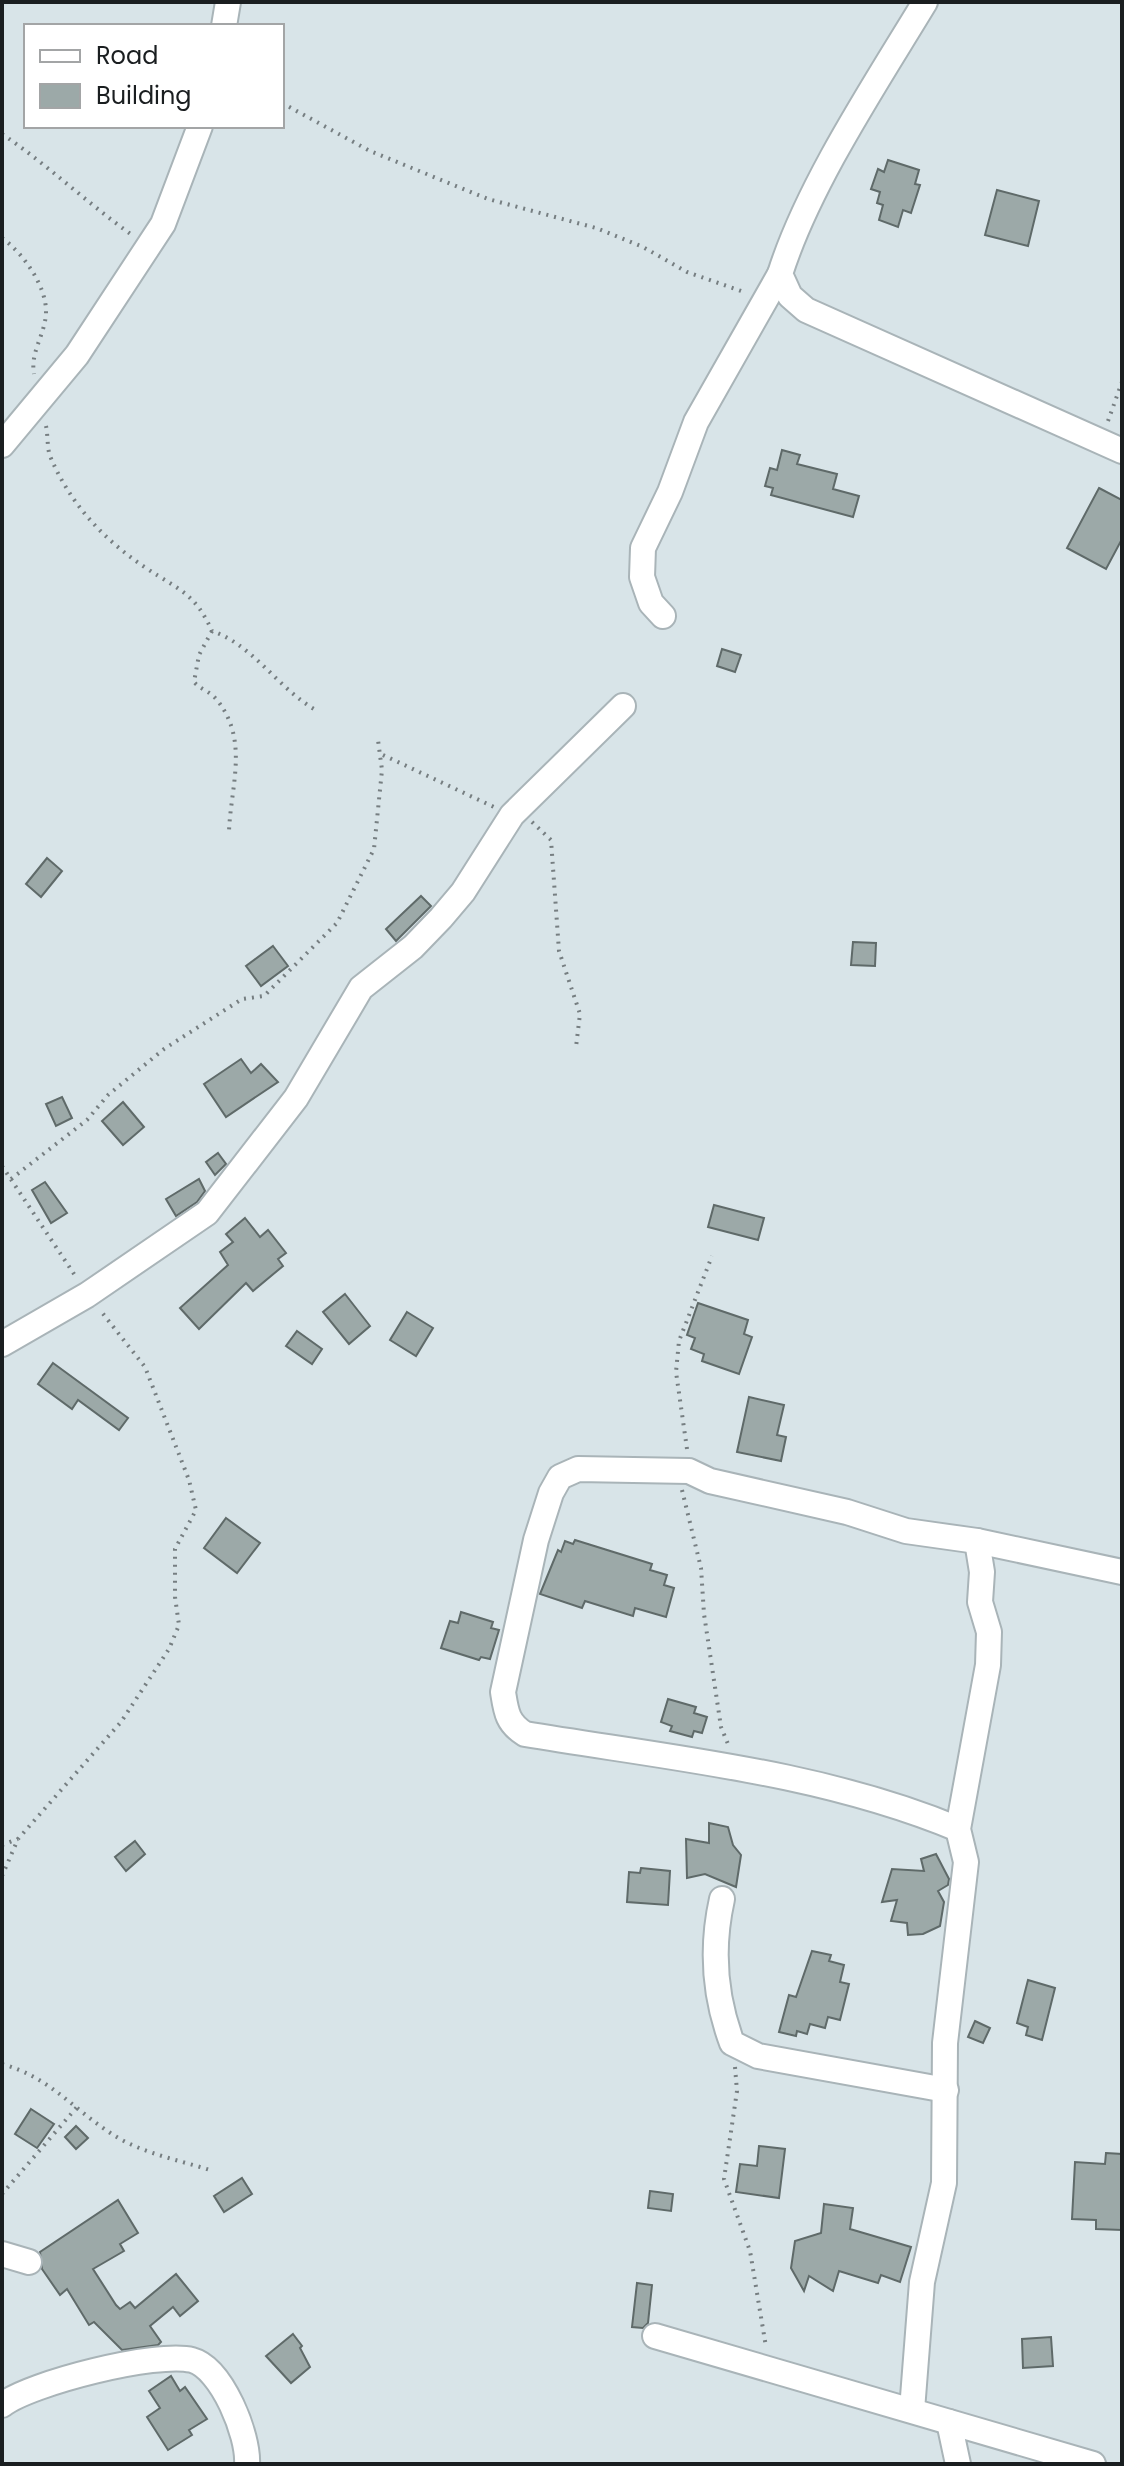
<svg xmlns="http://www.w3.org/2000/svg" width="1124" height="2466" viewBox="0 0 1124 2466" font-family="Poppins,sans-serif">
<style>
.building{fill:#9ca9a8;stroke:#5f6a69;stroke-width:2}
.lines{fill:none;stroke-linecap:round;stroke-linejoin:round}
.minor-casing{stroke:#a9b4b8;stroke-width:28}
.path{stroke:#767e81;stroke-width:4;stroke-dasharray:2 6;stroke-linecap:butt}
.minor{stroke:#fff;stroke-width:24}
</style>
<rect width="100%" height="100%" fill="#d8e4e8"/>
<g class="building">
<polygon points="888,160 919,170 915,184 920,185 911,213 903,210 898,227 879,220 883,205 877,203 880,192 871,189 878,169 884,172"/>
<polygon points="997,190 1039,201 1028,246 985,235"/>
<polygon points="782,450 800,455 797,464 837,474 833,489 859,496 853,517 771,495 773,488 765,486 770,468 777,470"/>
<polygon points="1099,488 1122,500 1122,539 1106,569 1067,548"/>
<polygon points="722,649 741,655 735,672 717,666"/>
<polygon points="47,858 62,871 41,897 26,884"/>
<polygon points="421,896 431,906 396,941 386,929"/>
<polygon points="853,942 876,943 875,966 851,965"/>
<polygon points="273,946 288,966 261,986 246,966"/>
<polygon points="241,1059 251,1073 261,1064 278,1082 226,1117 204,1084"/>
<polygon points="62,1097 72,1118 56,1126 46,1104"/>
<polygon points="123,1102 144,1127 123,1145 102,1121"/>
<polygon points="218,1153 226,1164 215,1175 206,1162"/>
<polygon points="199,1179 205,1191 197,1202 176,1216 166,1199"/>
<polygon points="45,1182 67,1213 51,1223 32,1190"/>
<polygon points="714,1205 764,1218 758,1240 708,1227"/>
<polygon points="245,1218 260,1237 268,1230 286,1253 278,1259 283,1266 253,1291 246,1283 199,1329 180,1308 228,1265 220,1252 233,1242 226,1234"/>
<polygon points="345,1294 370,1326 349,1344 323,1312"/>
<polygon points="698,1303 748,1320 744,1334 752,1337 739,1374 702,1361 704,1354 691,1349 695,1338 687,1335"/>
<polygon points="407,1312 433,1328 416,1356 390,1340"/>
<polygon points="297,1331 322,1349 312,1364 286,1346"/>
<polygon points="53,1363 128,1418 119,1430 78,1400 72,1409 38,1384"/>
<polygon points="749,1397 784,1405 777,1435 786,1437 781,1461 737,1452"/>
<polygon points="226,1518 260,1543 237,1573 204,1548"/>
<polygon points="575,1540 652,1564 650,1570 667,1575 664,1585 674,1588 666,1617 635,1608 633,1616 585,1601 582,1608 540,1594 558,1550 561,1552 565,1541 573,1544"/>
<polygon points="461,1612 493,1622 491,1628 499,1630 490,1659 481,1657 479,1660 441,1648 450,1621 458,1623"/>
<polygon points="668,1699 696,1707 694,1713 707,1717 702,1733 694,1731 692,1737 670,1731 672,1726 661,1722"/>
<polygon points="709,1823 728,1827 733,1845 741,1855 736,1887 705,1874 687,1878 686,1839 709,1843"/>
<polygon points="135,1841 145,1854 126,1871 115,1857"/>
<polygon points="936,1854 949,1879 948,1885 938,1891 944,1902 940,1926 923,1934 908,1935 907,1923 891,1921 897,1900 882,1902 892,1869 924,1871 921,1859"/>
<polygon points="641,1868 670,1871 668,1905 627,1902 629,1872 640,1873"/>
<polygon points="812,1951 831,1955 829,1961 844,1965 840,1982 849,1984 840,2020 828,2017 825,2028 810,2024 807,2034 797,2031 796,2036 779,2032 789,1995 796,1997"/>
<polygon points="1028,1980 1055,1988 1042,2040 1026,2035 1028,2027 1017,2023"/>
<polygon points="975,2021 990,2028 983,2043 968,2037"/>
<polygon points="31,2109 54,2124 37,2148 15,2134"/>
<polygon points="76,2126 88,2138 76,2149 65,2137"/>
<polygon points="759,2146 785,2149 779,2198 736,2192 740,2164 757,2166"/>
<polygon points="1106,2153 1122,2154 1122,2230 1096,2229 1096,2220 1072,2219 1075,2162 1105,2164"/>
<polygon points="242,2178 252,2194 224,2212 214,2196"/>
<polygon points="650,2191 673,2194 671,2211 648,2208"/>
<polygon points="118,2200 138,2233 120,2244 124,2251 93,2269 116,2305 120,2309 130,2302 135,2308 176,2274 198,2301 180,2316 173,2307 150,2326 161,2342 158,2345 122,2350 94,2322 89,2325 67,2289 60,2295 42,2269 40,2252"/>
<polygon points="824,2204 853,2208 850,2229 911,2247 900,2282 881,2275 878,2283 839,2271 833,2291 809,2276 804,2291 791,2268 795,2241 821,2233"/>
<polygon points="637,2283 652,2285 648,2323 643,2328 632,2327"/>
<polygon points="293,2334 302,2346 300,2348 310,2367 291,2383 266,2356"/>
<polygon points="1051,2337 1053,2366 1023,2368 1022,2339"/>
<polygon points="171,2376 180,2391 185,2387 207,2419 189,2430 192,2435 168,2450 147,2417 160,2408 149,2391"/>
</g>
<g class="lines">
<g class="minor-casing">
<g id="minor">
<path d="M925 2C876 83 808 185 780 274L790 296 806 310 1122 451"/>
<polyline points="224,26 228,2"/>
<polyline points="2,445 77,355 163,224 200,126"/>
<polyline points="663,616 651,603 642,577 643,548 670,492 696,422 780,274"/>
<polyline points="2,1344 87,1295 207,1213 296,1098 361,988 413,947 441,918 463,892 512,815 623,706"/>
<path d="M958 1829C821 1772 670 1758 525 1734 507 1723 506 1711 503 1692L536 1540 551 1493 560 1477 578 1469 689 1471 710 1481 847 1512 906 1531 977 1541 1122 1572"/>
<path d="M722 1899C711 1948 714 1995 732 2043L758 2056 946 2090"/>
<polyline points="2,2254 29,2262"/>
<polyline points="655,2336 1093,2464"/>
<path d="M2 2405C30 2383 157 2351 192 2360 222 2368 249 2436 247 2464"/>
<polyline points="912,2410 922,2282 944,2183 945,2043 966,1862 958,1829 988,1665 989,1632 980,1602 982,1572 977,1541"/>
<polyline points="949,2422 958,2464"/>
</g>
</g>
<g class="path">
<polyline points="282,103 370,151 488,199 596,228 643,247 687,272 744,292"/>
<path d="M2 134C48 165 87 203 132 235"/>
<path d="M2 238C22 252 47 286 46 313 45 335 30 352 34 374"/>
<polyline points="1108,421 1122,382"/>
<path d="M46 426C48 435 47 448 50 456 70 504 104 540 146 568 179 590 195 593 212 631 253 645 277 687 314 709"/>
<path d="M212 631 199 655 194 682C201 690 210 691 217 700 249 740 231 785 229 831"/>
<polyline points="383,755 494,807"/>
<polyline points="532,822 551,840 559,951 580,1014 576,1047"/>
<polyline points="2,1166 76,1277"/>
<polyline points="11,1179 87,1120 108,1095 164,1049 242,999 264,996 337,923 374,849 382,770 378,740"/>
<polyline points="687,1449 676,1372 679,1341 712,1256"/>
<polyline points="682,1490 701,1568 704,1614 721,1727 728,1744"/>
<polyline points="2,1845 18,1839"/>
<polyline points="2,1876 18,1839 121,1722 169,1649 179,1625 175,1597 175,1549 196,1510 189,1480 145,1367 100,1310"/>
<path d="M2 2064C48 2077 68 2104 106 2130 136 2152 175 2159 210 2170"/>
<polyline points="735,2067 737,2091 724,2179 750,2251 766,2347"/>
<polyline points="2,2194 77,2107"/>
</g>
<use href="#minor" class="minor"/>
</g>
<rect width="1124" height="2466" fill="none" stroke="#1a1e20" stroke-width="8"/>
<rect x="24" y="24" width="260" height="104" fill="#ffffff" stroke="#a3a5a6" stroke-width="2"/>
<rect x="40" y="50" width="40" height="12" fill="#ffffff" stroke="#a3a5a6" stroke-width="2"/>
<text x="96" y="64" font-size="24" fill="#1a1e20">Road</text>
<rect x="40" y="84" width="40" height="24" fill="#9ca9a8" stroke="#a3a5a6" stroke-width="2"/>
<text x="96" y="104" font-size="24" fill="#1a1e20">Building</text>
</svg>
